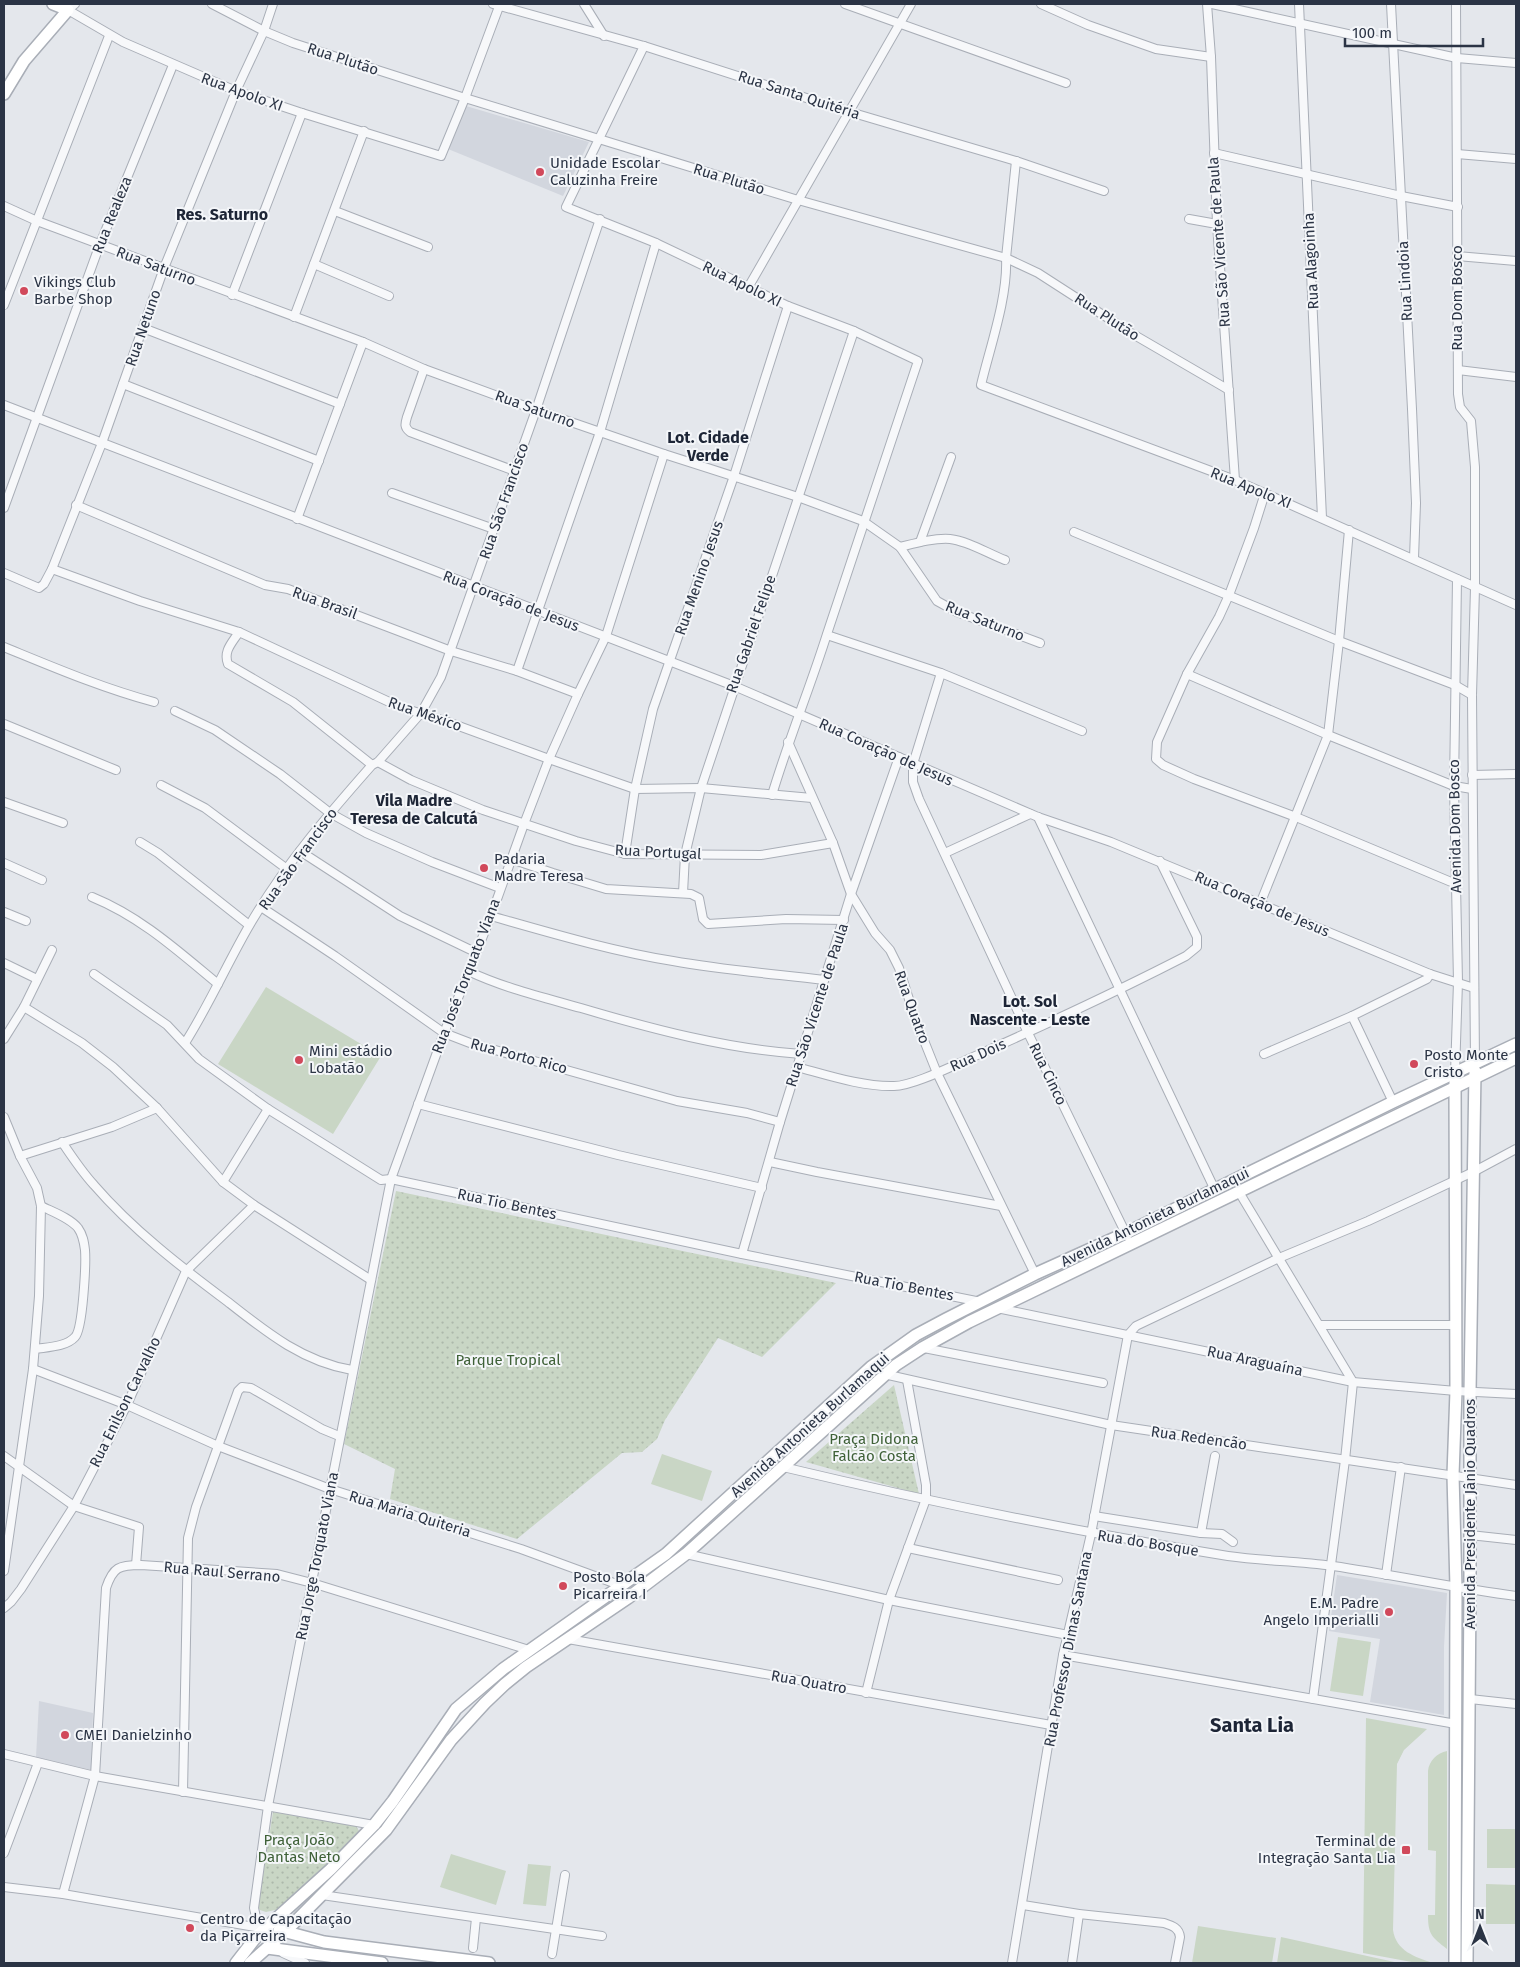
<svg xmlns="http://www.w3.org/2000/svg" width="1520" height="1967" viewBox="0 0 1520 1967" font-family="'Fira Sans',sans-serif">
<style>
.built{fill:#d2d6de}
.grass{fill:#c9d6c5}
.park{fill:url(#park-dots)}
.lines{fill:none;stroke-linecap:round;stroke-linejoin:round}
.street-casing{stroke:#a9aeb7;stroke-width:10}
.secondary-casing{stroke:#a9aeb7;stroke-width:14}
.street{stroke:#f7f8fa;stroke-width:8}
.secondary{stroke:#fff;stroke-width:11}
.poi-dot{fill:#d1495b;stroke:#f4f6f9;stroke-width:2}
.labels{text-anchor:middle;stroke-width:4;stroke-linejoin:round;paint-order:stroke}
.street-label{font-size:15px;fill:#2b3445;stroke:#f4f6f9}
.poi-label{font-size:15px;fill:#2b3445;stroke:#f4f6f9;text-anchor:start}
.park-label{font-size:15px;fill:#3f6138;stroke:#f4f6f9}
.neighbourhood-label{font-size:16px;font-weight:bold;fill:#1d2536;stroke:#f4f6f9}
.district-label{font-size:20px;font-weight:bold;fill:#1d2536;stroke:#f4f6f9}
</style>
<defs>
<pattern id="park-dots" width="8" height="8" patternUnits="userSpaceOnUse" patternTransform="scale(1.25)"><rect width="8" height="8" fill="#c9d6c5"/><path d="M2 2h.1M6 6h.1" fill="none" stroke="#adb8ab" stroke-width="1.8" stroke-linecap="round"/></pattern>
</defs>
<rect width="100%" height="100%" fill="#e4e7ec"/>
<g class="built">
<polygon points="466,106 589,142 563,196 448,149"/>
<polygon points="1337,1575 1447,1593 1444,1647 1444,1715 1370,1702 1380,1639 1329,1631"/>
<polygon points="39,1701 93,1713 91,1770 36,1757"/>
</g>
<g class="grass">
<polygon points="266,987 381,1056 333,1134 218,1064"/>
<polygon points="662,1454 712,1471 702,1501 651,1484"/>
<polygon points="1338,1637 1371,1642 1363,1696 1330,1691"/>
<path d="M1366 1718 1427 1729 1404 1750 1397 1764 1393 1930C1396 1951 1415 1957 1433 1963H1417L1363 1953Z"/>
<path d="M1447 1751V1949C1432 1937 1428 1935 1428 1915H1435L1436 1851 1428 1850V1771C1429 1761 1437 1753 1447 1751Z"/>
<rect x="1487" y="1829" width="29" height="39"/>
<polygon points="451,1854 506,1871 496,1905 440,1887"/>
<polygon points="528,1864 551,1866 546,1906 523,1904"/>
<polygon points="1486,1884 1516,1885 1516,1924 1486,1924"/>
<polygon points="1198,1926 1276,1938 1272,1963 1192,1963"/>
<polygon points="1281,1937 1399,1963 1277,1963"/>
</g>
<g class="park">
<polygon points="396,1191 836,1283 762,1357 718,1338 665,1420 657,1439 642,1452 622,1453 517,1539 390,1499 395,1469 344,1444"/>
<polygon points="894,1385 919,1494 806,1462"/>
<polygon points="273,1812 356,1826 361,1834 284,1908 266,1912 260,1910 258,1907"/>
</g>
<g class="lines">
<g class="street-casing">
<g id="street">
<polyline points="75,4 68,10 123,42 236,91 302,113 441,156 465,98 500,4"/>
<polyline points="212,4 264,31 293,43 465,98 798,200 1006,258 1038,273 1131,333 1229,390"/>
<polyline points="493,4 644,46 850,112 1016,161 1104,191"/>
<polyline points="584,4 604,36"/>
<polyline points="845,4 1066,83"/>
<polyline points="1041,4 1088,25 1156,49 1211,57"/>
<polyline points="1207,4 1211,57 1217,224 1235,480"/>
<polyline points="1212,4 1457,58 1516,63"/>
<polyline points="1299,4 1322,518"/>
<polyline points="1391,4 1412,409 1416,503 1414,558"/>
<polyline points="1456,4 1458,394 1460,407 1471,421 1475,467 1475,588 1472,695 1475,1064"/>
<path d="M644 46 566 207 656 243 788 306 854 331 918 361C887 452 858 543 827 634 810 688 788 741 772 795"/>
<polyline points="1214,153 1401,196 1458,207"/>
<polyline points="1457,154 1516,159"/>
<path d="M1016 161 1006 258C1008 297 990 347 981 385L1235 480 1516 605"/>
<polyline points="4,206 37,221 363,342 424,369 536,410 664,454 798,497 863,521 900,547 937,601 957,612 1040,643"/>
<polyline points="335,211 428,247"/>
<polyline points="1189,219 1217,224"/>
<polyline points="1457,256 1516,261"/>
<polyline points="314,264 389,296"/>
<polyline points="749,286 911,4"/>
<polyline points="232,295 302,113"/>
<polyline points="4,305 109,36"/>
<polyline points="294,317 364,131"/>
<polyline points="143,328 340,404"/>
<path d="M424 369 407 417C405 424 404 427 410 432L515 471"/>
<polyline points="1458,370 1516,377"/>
<polyline points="123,384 319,461"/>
<polyline points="4,405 734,686 1038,817 1111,842 1430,974 1474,988"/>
<polyline points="392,493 494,529"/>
<polyline points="1265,493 1254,528 1229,595 1219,617 1187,674 1157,742 1156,759 1163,765 1194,779 1296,817 1456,884"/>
<polyline points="76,505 265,585 288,589 451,651 517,671 578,694"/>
<polyline points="4,508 100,244 173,65"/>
<polyline points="297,519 363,342"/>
<polyline points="1074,532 1339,641 1455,685 1472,695"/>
<polyline points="920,542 951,457"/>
<path d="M900 547C916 543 933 538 950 539 968 541 987 553 1005 560"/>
<polyline points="52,569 140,601 239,632 400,707 445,721 549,759 635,789 701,788 812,798"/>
<polyline points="4,573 39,588 44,584 52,569 102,443 164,268 236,91 264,31 273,4"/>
<path d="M239 632C232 643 223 651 228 664L293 702 372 765"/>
<polyline points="827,635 941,673 1082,731"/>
<path d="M4 647C53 667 102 688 154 702"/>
<polyline points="517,671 600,432 656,243"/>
<polyline points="941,673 913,764 913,782 919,799 1028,1033 1127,1236"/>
<polyline points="1187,674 1328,735 1454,786 1472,789"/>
<polyline points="175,711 215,730 280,774 330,813 366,833 432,862 500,888"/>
<polyline points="4,724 116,770"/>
<polyline points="788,742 833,843 851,894 875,933 890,950 899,968 915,1018 937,1073 1035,1274"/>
<polyline points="378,762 411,780 483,810 576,841 625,854 761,855 833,843"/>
<polyline points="1472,775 1516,774"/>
<polyline points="161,785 205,808 287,869"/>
<polyline points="4,802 63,823"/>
<polyline points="1038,817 1214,1188"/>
<polyline points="140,842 158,853 249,925"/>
<polyline points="300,851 400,916 475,952"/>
<polyline points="945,853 1030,814"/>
<polyline points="625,854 635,789 653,709 734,476 788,306"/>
<polyline points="511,859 553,873 606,889 691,894 699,898 703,919 708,924 786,919 844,920"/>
<polyline points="4,863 42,880"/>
<polyline points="683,893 685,855 701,788 854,331"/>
<path d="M92 897C141 917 178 951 218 984"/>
<polyline points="1260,904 1328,735 1339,641 1349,530"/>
<polyline points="261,907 335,956 444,1033 470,1043 677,1101 747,1113 780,1122"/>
<polyline points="4,912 26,921"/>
<path d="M491 916C551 933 611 951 673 961 723 970 774 974 824 980"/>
<polyline points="4,963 37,979"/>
<path d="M468 971C504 988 542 997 581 1008 652 1029 727 1049 801 1054"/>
<polyline points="94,974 167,1025 199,1059 268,1109 381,1180 391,1179 742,1254 981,1302"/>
<polyline points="24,1007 82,1043 113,1067 157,1108 223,1182 254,1205 371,1280"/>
<polyline points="1352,1016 1393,1102"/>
<polyline points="4,1039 24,1007 52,950"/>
<path d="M185 1043C209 1005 227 964 249 926 283 867 327 816 372 765L378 762 421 713 441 677 536 410 600 219"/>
<polyline points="1264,1054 1352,1016 1427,979 1430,974"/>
<path d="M797 1067C827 1075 863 1087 894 1086 913 1086 954 1065 973 1057 1045 1025 1116 992 1186 956L1197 947V937L1160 861"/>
<polyline points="1455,1073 1458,982 1454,786 1457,579"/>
<polyline points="418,1104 618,1155 762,1188"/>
<polyline points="4,1117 20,1156 37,1188 41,1206 39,1296 33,1369 4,1571"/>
<path d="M62 1142C72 1157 82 1172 94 1185 132 1229 181 1267 228 1302 266 1332 303 1362 352 1370"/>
<polyline points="20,1156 112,1127 157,1108"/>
<polyline points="770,1162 817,1172 1001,1206"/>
<polyline points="223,1182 268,1109"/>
<polyline points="1239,1192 1353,1382 1345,1460 1313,1699"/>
<polyline points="742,1254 780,1122 851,894 899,757"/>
<polyline points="997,1308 1353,1382 1456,1391 1516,1394"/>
<polyline points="1320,1325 1455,1325"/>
<polyline points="924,1348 1103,1383"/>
<path d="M35 1349C47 1347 66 1347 75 1337 83 1329 86 1263 85 1250 84 1242 83 1235 78 1228 70 1218 53 1212 41 1206"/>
<polyline points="33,1369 127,1405 218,1446 330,1489 521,1549 622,1586"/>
<polyline points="884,1374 1111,1425 1516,1485"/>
<polyline points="4,1456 74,1506 139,1527 136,1565"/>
<path d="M783 1467C930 1502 1078 1532 1228 1556 1263 1561 1298 1561 1333 1566 1395 1575 1455 1588 1516 1596"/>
<polyline points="1094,1516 1201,1533 1222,1534 1233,1542"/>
<polyline points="1201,1533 1215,1456"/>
<polyline points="1470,1535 1516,1540"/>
<polyline points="908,1548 1058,1580"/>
<polyline points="686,1554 889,1600 1068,1635"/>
<polyline points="1386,1575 1401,1467"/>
<polyline points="4,1608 11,1602 21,1589 74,1506 107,1443 127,1405 186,1271 254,1205"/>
<polyline points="568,1639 1051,1725"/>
<polyline points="1063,1655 1456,1724"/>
<polyline points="866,1693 889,1600 926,1499 926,1485 907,1380"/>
<polyline points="1470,1699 1516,1704"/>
<polyline points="4,1754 95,1776 374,1825"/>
<polyline points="183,1792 188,1538 196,1507 238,1391 242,1387 251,1388 322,1429 339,1436"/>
<polyline points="4,1853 38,1763"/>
<polyline points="4,1887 63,1894 266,1929"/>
<path d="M63 1894 95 1776 106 1588C113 1567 119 1565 141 1565L277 1574 312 1583 529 1650"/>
<polyline points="322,1895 602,1936"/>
<path d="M1023 1905 1079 1914 1164 1923C1173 1926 1179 1928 1180 1937L1175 1963"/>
<polyline points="267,1929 256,1917 254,1908 268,1806 391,1179 444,1033 491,916 524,824 549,759 578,694 606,636 664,454"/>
<polyline points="473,1948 476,1918"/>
<polyline points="283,1953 305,1963"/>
<polyline points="552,1954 565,1875"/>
<polyline points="1012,1963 1063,1655 1091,1534 1128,1335 1136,1326 1279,1258 1368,1221 1424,1195 1475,1171 1516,1149"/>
<polyline points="1072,1963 1079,1914"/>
</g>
</g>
<g class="secondary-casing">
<g id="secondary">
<polyline points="4,94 24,61 68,10 53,4"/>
<polyline points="1455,1082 1456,1391 1453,1475 1456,1587 1455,1963"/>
<polyline points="279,1930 324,1942 489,1963"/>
<polyline points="267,1948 382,1963"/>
<polyline points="236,1963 257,1936 331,1869 374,1825 393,1801 456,1709 503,1669 666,1554 871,1367 916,1335 946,1319 1035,1274 1126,1233 1393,1102 1516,1044"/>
<polyline points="250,1963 285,1932 386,1830 451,1740 485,1703 505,1684 526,1667 628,1598 686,1554 896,1365 922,1348 969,1322 1516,1058"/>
<polyline points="1467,1963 1470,1590 1470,1392 1475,1071"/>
</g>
</g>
<use href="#street" class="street"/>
<use href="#secondary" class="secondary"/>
</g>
<g class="poi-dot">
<circle cx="540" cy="172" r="5"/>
<circle cx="24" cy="291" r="5"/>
<circle cx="484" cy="868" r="5"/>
<circle cx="299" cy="1060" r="5"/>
<circle cx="1414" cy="1064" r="5"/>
<circle cx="563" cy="1586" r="5"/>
<circle cx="1389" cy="1612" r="5"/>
<circle cx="65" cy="1735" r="5"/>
<rect x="1401" y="1845" width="10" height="10" rx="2.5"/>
<circle cx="190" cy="1928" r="5"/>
</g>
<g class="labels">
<g class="street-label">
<text transform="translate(343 59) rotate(18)" y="5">Rua Plutão</text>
<text transform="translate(242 92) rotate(20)" y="5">Rua Apolo XI</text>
<text transform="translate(799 95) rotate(18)" y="5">Rua Santa Quitéria</text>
<text transform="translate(729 179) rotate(17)" y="5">Rua Plutão</text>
<text transform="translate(112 215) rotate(-68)" y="5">Rua Realeza</text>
<text transform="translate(1219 242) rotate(-94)" y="5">Rua São Vicente de Paula</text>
<text transform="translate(1311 261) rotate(-93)" y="5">Rua Alagoinha</text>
<text transform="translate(156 266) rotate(21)" y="5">Rua Saturno</text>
<text transform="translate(1405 281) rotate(-93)" y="5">Rua Lindoia</text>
<text transform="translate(742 284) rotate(26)" y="5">Rua Apolo XI</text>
<text transform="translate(1457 298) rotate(-90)" y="5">Rua Dom Bosco</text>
<text transform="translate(1107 317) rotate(33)" y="5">Rua Plutão</text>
<text transform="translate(143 328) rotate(-71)" y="5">Rua Netuno</text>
<text transform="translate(535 409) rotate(20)" y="5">Rua Saturno</text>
<text transform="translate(1251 488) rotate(22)" y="5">Rua Apolo XI</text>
<text transform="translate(504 501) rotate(-71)" y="5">Rua São Francisco</text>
<text transform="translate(699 578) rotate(-71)" y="5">Rua Menino Jesus</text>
<text transform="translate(511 601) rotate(21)" y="5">Rua Coração de Jesus</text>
<text transform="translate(325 603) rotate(20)" y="5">Rua Brasil</text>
<text transform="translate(985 621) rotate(22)" y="5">Rua Saturno</text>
<text transform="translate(751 634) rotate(-71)" y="5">Rua Gabriel Felipe</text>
<text transform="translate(425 714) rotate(19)" y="5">Rua México</text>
<text transform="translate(886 752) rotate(24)" y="5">Rua Coração de Jesus</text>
<text transform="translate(1455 826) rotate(-91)" y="5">Avenida Dom Bosco</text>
<text transform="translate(658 852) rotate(3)" y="5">Rua Portugal</text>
<text transform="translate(298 859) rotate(-54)" y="5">Rua São Francisco</text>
<text transform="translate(1262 904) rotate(23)" y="5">Rua Coração de Jesus</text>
<text transform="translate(466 976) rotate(-69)" y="5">Rua José Torquato Viana</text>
<text transform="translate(817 1005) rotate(-72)" y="5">Rua São Vicente de Paula</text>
<text transform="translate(912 1007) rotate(70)" y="5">Rua Quatro</text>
<text transform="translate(978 1055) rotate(-24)" y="5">Rua Dois</text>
<text transform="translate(519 1056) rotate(15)" y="5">Rua Porto Rico</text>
<text transform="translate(1048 1074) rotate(64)" y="5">Rua Cinco</text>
<text transform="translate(507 1204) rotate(12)" y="5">Rua Tio Bentes</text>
<text transform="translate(1155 1217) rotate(-26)" y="5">Avenida Antonieta Burlamaqui</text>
<text transform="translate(904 1286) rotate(11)" y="5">Rua Tio Bentes</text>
<text transform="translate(1255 1361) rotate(12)" y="5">Rua Araguaína</text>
<text transform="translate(125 1402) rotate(-64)" y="5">Rua Enilson Carvalho</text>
<text transform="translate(810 1425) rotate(-42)" y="5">Avenida Antonieta Burlamaqui</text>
<text transform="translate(1199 1438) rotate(8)" y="5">Rua Redencão</text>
<text transform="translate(410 1514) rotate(17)" y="5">Rua Maria Quiteria</text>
<text transform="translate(1470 1514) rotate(-90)" y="5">Avenida Presidente Jânio Quadros</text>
<text transform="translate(1148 1543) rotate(9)" y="5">Rua do Bosque</text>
<text transform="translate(317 1556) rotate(-79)" y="5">Rua Jorge Torquato Viana</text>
<text transform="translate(222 1572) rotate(5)" y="5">Rua Raul Serrano</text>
<text transform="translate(1068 1649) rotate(-79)" y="5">Rua Professor Dimas Santana</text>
<text transform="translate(809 1682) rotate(10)" y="5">Rua Quatro</text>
</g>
<g class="poi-label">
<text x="550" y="168">Unidade Escolar<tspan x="550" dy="17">Caluzinha Freire</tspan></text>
<text x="34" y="287">Vikings Club<tspan x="34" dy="17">Barbe Shop</tspan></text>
<text x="494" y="864">Padaria<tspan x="494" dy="17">Madre Teresa</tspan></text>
<text x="309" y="1056">Mini estádio<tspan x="309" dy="17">Lobatão</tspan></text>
<text x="1424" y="1060">Posto Monte<tspan x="1424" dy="17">Cristo</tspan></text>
<text x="573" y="1582">Posto Bola<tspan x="573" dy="17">Picarreira I</tspan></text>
<text x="1379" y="1608" text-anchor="end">E.M. Padre<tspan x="1379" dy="17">Angelo Imperialli</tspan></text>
<text x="75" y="1740">CMEI Danielzinho</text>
<text x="1396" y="1846" text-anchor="end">Terminal de<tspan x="1396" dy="17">Integração Santa Lia</tspan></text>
<text x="200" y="1924">Centro de Capacitação<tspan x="200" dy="17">da Piçarreira</tspan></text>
</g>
<g class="park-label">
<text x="508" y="1365">Parque Tropical</text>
<text x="874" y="1444">Praça Didona<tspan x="874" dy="17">Falcão Costa</tspan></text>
<text x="299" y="1845">Praça João<tspan x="299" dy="17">Dantas Neto</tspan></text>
</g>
<g class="neighbourhood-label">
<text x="222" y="220">Res. Saturno</text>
<text x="708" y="443">Lot. Cidade<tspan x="708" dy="18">Verde</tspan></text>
<text x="414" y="806">Vila Madre<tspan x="414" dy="18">Teresa de Calcutá</tspan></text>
<text x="1030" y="1007">Lot. Sol<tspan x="1030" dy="18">Nascente - Leste</tspan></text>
</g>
<g class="district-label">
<text x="1252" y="1732">Santa Lia</text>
</g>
</g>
<rect width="1520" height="1967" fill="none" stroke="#2b3445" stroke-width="10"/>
<g transform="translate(1480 1927)" stroke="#f4f6f9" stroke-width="4" paint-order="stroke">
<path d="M0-4L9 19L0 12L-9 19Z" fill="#2b3445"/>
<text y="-8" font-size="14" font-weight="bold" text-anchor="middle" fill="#2b3445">N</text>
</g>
<path d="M1345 38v8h138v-8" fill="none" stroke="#2b3445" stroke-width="2.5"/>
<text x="1352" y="38" font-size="15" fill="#2b3445" stroke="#f4f6f9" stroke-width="4" paint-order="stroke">100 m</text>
</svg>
